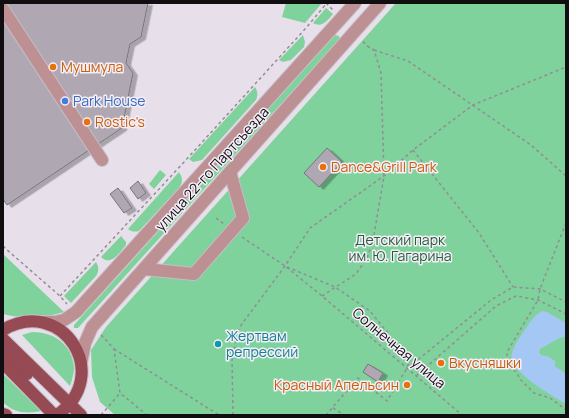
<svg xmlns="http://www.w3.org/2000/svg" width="569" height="418" viewBox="0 0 569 418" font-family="Manrope,sans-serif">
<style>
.green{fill:#7fd29b}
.water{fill:#a5c7f3}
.building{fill:#afa8b2;stroke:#79737c;filter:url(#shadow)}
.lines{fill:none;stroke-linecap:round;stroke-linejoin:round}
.minor-casing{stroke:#c5bec7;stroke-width:14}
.major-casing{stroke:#c5bec7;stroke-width:14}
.path{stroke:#928d94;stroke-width:1.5;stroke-dasharray:3 3;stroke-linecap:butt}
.minor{stroke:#bd9094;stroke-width:12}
.major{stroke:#964a54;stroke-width:12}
.food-dot{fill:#e8710a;stroke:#f5edf7;stroke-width:1.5}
.shop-dot{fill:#3f7fe0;stroke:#f5edf7;stroke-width:1.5}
.culture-dot{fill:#0f9aa8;stroke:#f5edf7;stroke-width:1.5}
.labels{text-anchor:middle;stroke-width:3;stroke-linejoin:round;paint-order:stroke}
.food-label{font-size:14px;fill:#c56008;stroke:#f5edf7;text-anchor:start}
.shop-label{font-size:14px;fill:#366cbe;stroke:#f5edf7;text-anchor:start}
.street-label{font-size:14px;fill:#100e11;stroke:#f5edf7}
.park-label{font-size:14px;fill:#205f39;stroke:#f5edf7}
.culture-label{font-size:14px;fill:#0d838f;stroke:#f5edf7;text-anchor:start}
</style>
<defs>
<filter id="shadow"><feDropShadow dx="4.5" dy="2.5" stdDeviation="0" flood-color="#0004"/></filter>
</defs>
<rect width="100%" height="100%" fill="#e7e0ea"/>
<g class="green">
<polygon points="286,3 322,3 305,23 282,17"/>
<polygon points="396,3 566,3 566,415 115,415 100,402 92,377 91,350 106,327"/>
<path d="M326 8 333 14C327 21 322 28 313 23Z"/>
<polygon points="303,35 305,42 304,47 291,60 283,62 279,60"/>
<polygon points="335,35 339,36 340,39 78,328 74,328 74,325"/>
<path d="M255 87C258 92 258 95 256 100L202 160 193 162 189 159Z"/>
<polygon points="160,170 166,175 154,189 149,184"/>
<path d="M179 172C183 178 183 182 179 188L139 231C134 232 132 232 128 229Z"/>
<path d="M121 236 126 242V245C120 252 111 267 101 257Z"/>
<path d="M3 254 64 312C44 318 23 319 3 314Z"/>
<path d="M96 262C99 267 99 271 96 276L71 303 64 296Z"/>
<path d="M32 332C54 332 72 344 74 368 74 374 72 380 70 386L22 335Z"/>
<path d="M3 374 41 411C27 414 13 413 3 402Z"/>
</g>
<path class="water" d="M543 311 547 312 566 323V337C556 337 550 345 541 348L539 352 541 355 547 356 555 361V366C558 369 562 370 564 373L566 374V404C553 396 506 371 512 353 514 345 520 337 524 331 529 324 535 313 543 311Z"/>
<g class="building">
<polygon points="3,3 148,3 141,37 130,44 126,63 133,73 122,128 7,205 3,199"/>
<polygon points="327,148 342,162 319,187 304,173"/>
<polygon points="138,181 146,193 138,199 130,188"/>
<polygon points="118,188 132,208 124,213 110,194"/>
<polygon points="368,364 383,373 378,382 363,372"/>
</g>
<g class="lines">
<g class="minor-casing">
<g id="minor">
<polyline points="3,9 102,160"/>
<polyline points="144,269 194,274 243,218 230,172"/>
<polyline points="40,322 55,322 64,320 76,312 355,3"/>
<polyline points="81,363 85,343 92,327 380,3"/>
</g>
</g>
<g class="major-casing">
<g id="major">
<path d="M3 330C62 295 114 375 57 415"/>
<polyline points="3,339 81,415"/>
<polyline points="3,351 27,374"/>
<polyline points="3,363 54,415"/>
<polyline points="3,414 6,415"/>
</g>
</g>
<g class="path">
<polyline points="326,3 333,10"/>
<polyline points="374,50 408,61 531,145 566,176"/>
<polyline points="413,150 479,233 513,287"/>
<polyline points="216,218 224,224"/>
<polyline points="566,223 540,289 538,300 507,352 507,356 509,363 518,375 520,379 534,393 550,398 566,410"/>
<polyline points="242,237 285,266 322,296 462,415"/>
<polyline points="3,246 6,249 60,296 67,304"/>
<polyline points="287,267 335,287 370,311 410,360 407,368 387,401 358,378 326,415"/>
<polyline points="60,296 185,161 306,28 326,4 325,3"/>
<polyline points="322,296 356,274 367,258 373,241 384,176 381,73 374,50 367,46 362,40"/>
<polyline points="101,335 106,340 114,349 120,393 147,415"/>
<polyline points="114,349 219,415"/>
<polyline points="409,367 491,300 513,287 540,289 566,302"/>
<polyline points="416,376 496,306 516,296 538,300 566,314"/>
<polyline points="333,408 344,415"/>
<polyline points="101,415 109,406 120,393"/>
<polyline points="233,415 232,360 239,328 285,266 310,228 384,176 413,150 473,105 566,67"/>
</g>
<use href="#minor" class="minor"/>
<use href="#major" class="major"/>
</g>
<g class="food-dot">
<circle cx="53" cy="67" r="4"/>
<circle cx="87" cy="122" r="4"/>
<circle cx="323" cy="167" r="4"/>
<circle cx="441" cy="363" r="4"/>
<circle cx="407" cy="385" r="4"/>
</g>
<circle class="shop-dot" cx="65" cy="101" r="4"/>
<circle class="culture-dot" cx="218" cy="344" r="4"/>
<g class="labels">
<g class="food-label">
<text x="61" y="72">Мушмула</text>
<text x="95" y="127">Rostic's</text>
<text x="331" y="172">Dance&amp;Grill Park</text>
<text x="449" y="368">Вкусняшки</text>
<text x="399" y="390" text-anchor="end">Красный Апельсин</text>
</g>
<g class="shop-label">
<text x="73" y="106">Park House</text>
</g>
<g class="street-label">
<text transform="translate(212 169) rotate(-48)" y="5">улица 22-го Партсъезда</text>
<text transform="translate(399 348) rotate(40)" y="5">Солнечная улица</text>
</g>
<g class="park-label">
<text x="400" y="245">Детский парк<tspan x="400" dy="16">им. Ю. Гагарина</tspan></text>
</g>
<g class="culture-label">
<text x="226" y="341">Жертвам<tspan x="226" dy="16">репрессий</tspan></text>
</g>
</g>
<rect width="569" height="418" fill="none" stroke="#100e11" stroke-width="8"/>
</svg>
